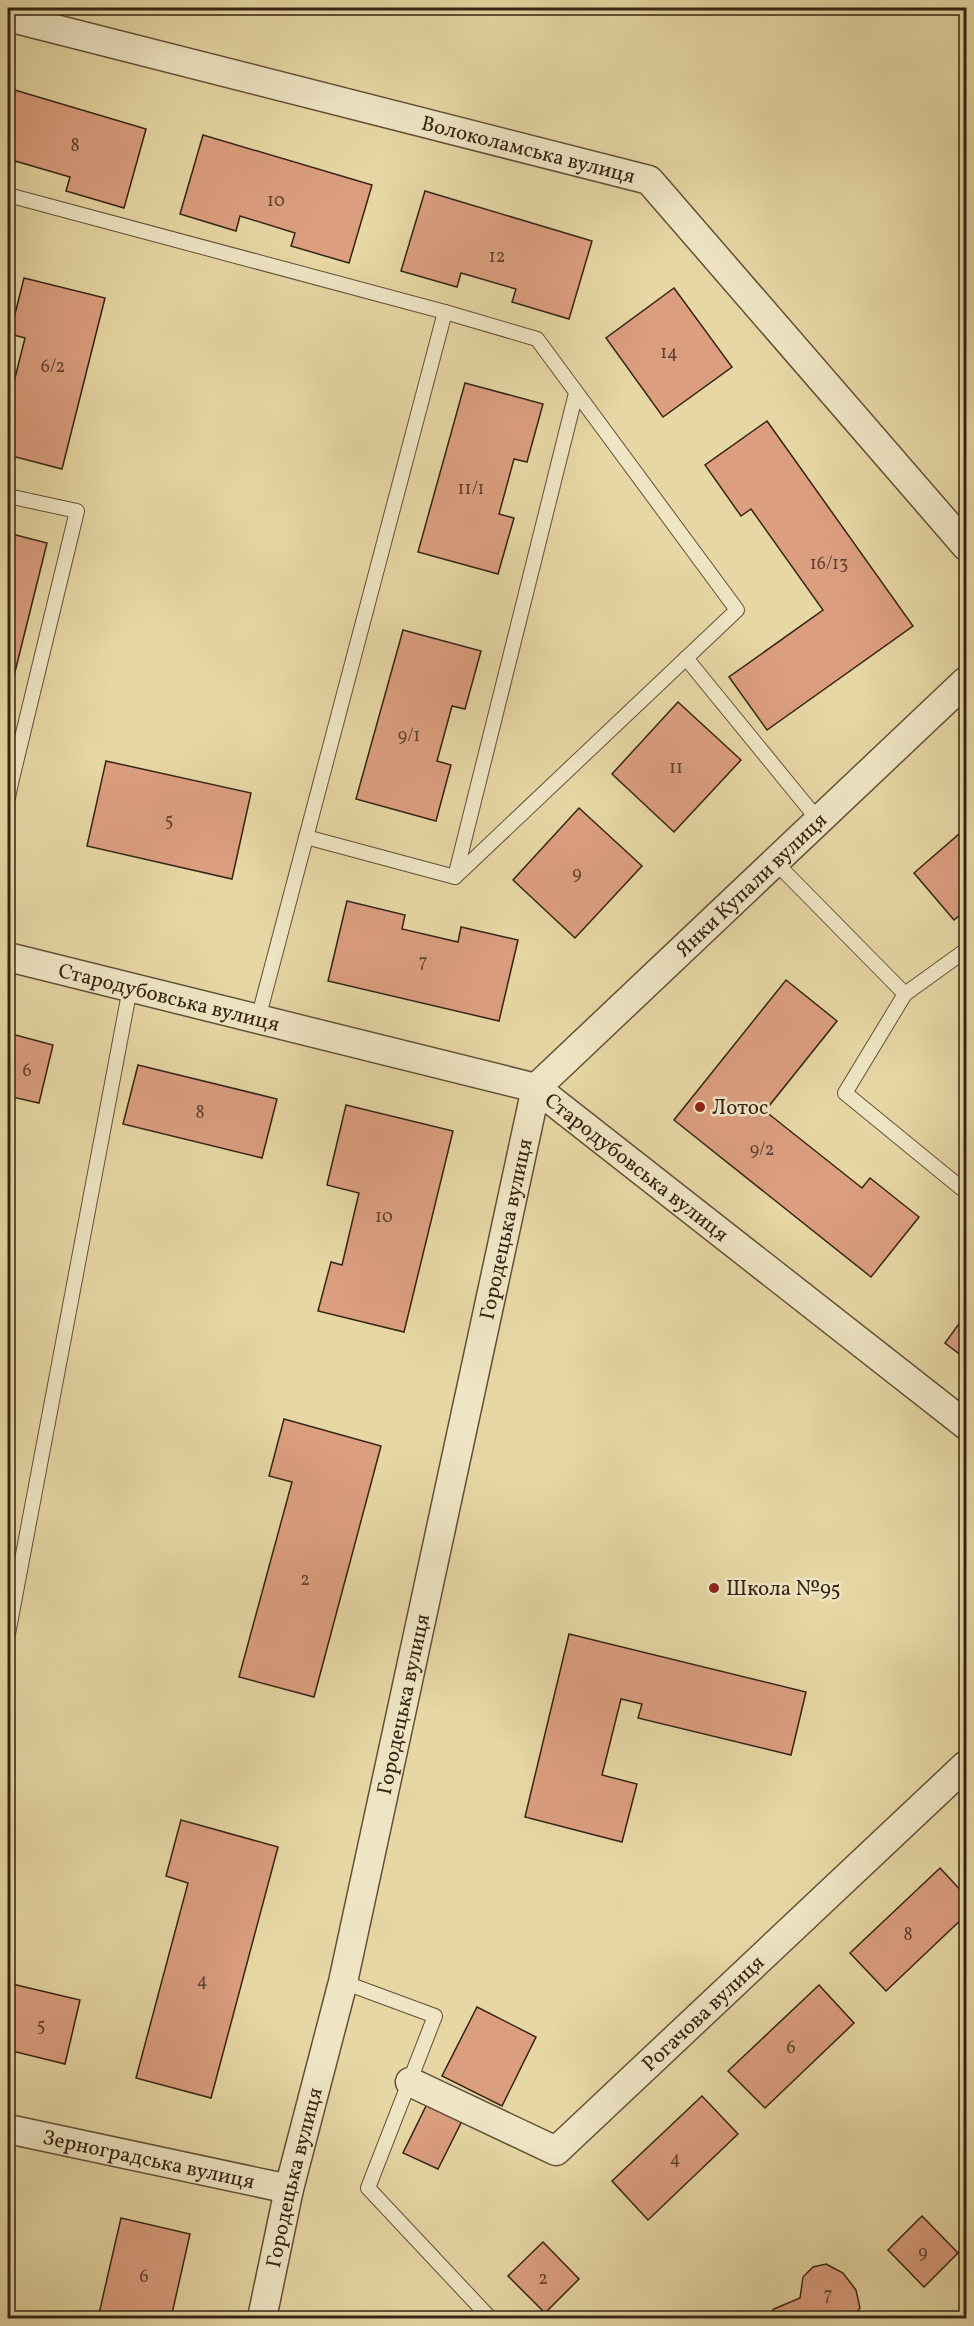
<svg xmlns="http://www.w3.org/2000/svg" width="974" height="2326" viewBox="0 0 974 2326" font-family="Vollkorn,serif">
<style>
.building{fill:#db9e7f;stroke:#362413;stroke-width:1.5}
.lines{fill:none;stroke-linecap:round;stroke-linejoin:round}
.lane-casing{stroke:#625137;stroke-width:16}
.street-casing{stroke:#625137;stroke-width:31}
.lane{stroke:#efe5c4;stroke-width:14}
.street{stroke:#efe5c4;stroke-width:28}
.poi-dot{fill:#8f2418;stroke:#efe5c4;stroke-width:2}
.labels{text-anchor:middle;stroke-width:5;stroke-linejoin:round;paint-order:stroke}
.number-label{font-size:18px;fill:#5f422e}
.street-label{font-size:21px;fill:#362413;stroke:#efe5c4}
.poi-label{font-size:21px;fill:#362413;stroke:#efe5c4;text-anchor:start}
</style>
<rect width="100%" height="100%" fill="#e6d7a4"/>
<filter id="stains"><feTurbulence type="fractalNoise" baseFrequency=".00333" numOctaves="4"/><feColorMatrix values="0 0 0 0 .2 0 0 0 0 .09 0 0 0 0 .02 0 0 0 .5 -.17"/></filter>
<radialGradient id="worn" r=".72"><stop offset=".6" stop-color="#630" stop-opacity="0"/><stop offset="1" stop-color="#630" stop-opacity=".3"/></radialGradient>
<g class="building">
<polygon points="8,88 146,129 124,208 66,191 70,177 15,161 11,176 8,175"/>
<polygon points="203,135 372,185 349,263 291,246 295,233 240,216 236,231 180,214"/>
<polygon points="425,191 592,241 569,319 512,302 516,289 461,273 457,287 401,271"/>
<polygon points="24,278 105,298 62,469 8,455 8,393 11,394 25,338 10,334"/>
<polygon points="674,288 732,367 663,417 606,338"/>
<polygon points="465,383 543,404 527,462 514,459 499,514 514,518 498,574 418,552"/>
<polygon points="767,421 913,626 767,730 729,677 823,610 751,509 741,516 705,465"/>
<polygon points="8,533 47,543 8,700"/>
<polygon points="403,630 481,651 465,709 452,706 437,761 451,765 436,821 356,799"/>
<polygon points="678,702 741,760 674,832 612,774"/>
<polygon points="106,761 251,793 232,879 87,846"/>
<polygon points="579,808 642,866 575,938 513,880"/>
<polygon points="966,828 966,910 954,920 914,873"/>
<polygon points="347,901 405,915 402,929 458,942 461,927 518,940 499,1021 328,981"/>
<polygon points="786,980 837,1021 765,1111 862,1188 870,1178 919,1217 871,1277 674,1120"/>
<polygon points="8,1033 53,1045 39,1103 8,1096"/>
<polygon points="138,1065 277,1099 262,1158 123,1124"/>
<polygon points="346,1105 453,1131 404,1332 318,1311 331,1262 342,1265 359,1193 327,1185"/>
<polygon points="966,1314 966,1359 945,1343"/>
<polygon points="284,1419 381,1446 314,1697 239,1677 292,1482 269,1476"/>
<polygon points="569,1634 806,1692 791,1755 638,1718 642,1704 621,1699 602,1775 637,1784 622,1842 525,1817"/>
<polygon points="181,1820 278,1847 211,2098 136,2078 188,1883 166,1876"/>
<polygon points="940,1868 966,1896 966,1915 886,1991 850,1953"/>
<polygon points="8,1983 80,2000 65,2064 8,2050"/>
<polygon points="819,1985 854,2023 765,2108 728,2071"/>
<polygon points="477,2007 536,2037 502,2106 442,2076"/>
<polygon points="702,2096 738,2134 648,2220 612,2181"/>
<polygon points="428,2102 463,2119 438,2169 403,2153"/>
<polygon points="922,2216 958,2253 924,2287 888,2250"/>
<polygon points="121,2218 190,2234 171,2318 98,2318"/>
<polygon points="543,2242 579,2279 545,2313 508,2276"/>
<polygon points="826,2264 843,2273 856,2290 860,2308 852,2318 764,2318 774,2309 800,2298 803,2277 813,2267"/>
</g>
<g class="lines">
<g class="lane-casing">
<g id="lane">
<polyline points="8,195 445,312 258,1019"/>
<polyline points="445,312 537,339 737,610 455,877 576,393"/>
<polyline points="8,496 77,511 11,783"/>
<polyline points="686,658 819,821"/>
<polyline points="8,782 11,783 8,798"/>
<polyline points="306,837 455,877"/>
<polyline points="775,862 905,994"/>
<polyline points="966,950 905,994 845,1093 966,1192"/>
<polyline points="8,1634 130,988"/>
<polyline points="343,1982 435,2016 368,2188 490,2318"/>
</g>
</g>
<g class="street-casing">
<g id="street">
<path id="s1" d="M8 17 649 180 966 546"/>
<path id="s2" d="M8 957 536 1088 966 1425"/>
<path id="s3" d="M536 1088 966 681"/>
<path id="s4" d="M410 2082 556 2151 966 1765"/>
<path id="s5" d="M8 2129 289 2189"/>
<path id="s6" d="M262 2318 289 2189 343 1982 536 1088"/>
</g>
</g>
<use href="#lane" class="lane"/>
<use href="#street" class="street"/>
</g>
<g class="poi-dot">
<circle cx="700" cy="1107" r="6"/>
<circle cx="714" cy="1588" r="6"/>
</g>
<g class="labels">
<g class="number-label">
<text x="75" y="151">8</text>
<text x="276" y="206">10</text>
<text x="497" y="262">12</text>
<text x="669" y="358">14</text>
<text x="53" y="372">6/2</text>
<text x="471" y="494">11/1</text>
<text x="829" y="569">16/13</text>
<text x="409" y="741">9/1</text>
<text x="676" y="773">11</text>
<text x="169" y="826">5</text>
<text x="577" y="879">9</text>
<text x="423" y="967">7</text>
<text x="27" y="1076">6</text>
<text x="200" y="1118">8</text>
<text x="762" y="1155">9/2</text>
<text x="384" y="1222">10</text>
<text x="305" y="1585">2</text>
<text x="908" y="1940">8</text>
<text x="202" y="1986">4</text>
<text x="41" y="2031">5</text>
<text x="791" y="2053">6</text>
<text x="675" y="2164">4</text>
<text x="923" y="2258">9</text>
<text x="144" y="2282">6</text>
<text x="543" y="2284">2</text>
<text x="828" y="2300">7</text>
</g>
<g class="street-label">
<text dy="7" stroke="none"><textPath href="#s1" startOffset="537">Волоколамська вулиця</textPath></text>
<text dy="7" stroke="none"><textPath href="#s3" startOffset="296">Янки Купали вулиця</textPath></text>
<text dy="7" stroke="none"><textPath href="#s2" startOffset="166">Стародубовська вулиця</textPath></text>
<text dy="7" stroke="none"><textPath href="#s2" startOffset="672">Стародубовська вулиця</textPath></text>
<text dy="7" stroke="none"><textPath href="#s6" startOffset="1116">Городецька вулиця</textPath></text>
<text dy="7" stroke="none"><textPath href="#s6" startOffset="630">Городецька вулиця</textPath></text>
<text dy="7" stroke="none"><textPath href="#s4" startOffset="363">Рогачова вулиця</textPath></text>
<text dy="7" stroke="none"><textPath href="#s5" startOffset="144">Зерноградська вулиця</textPath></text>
<text dy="7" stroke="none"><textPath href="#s6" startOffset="144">Городецька вулиця</textPath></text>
</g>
<g class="poi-label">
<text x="712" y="1114">Лотос</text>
<text x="726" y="1595">Школа №95</text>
</g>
</g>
<rect width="974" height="2326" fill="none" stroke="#e6d7a4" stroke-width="30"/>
<rect x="9" y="9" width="956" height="2308" fill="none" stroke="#362413" stroke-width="3"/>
<rect x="15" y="15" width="944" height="2296" fill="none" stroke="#362413" stroke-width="1.5"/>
<rect width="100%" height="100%" filter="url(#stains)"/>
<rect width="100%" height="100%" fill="url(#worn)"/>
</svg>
